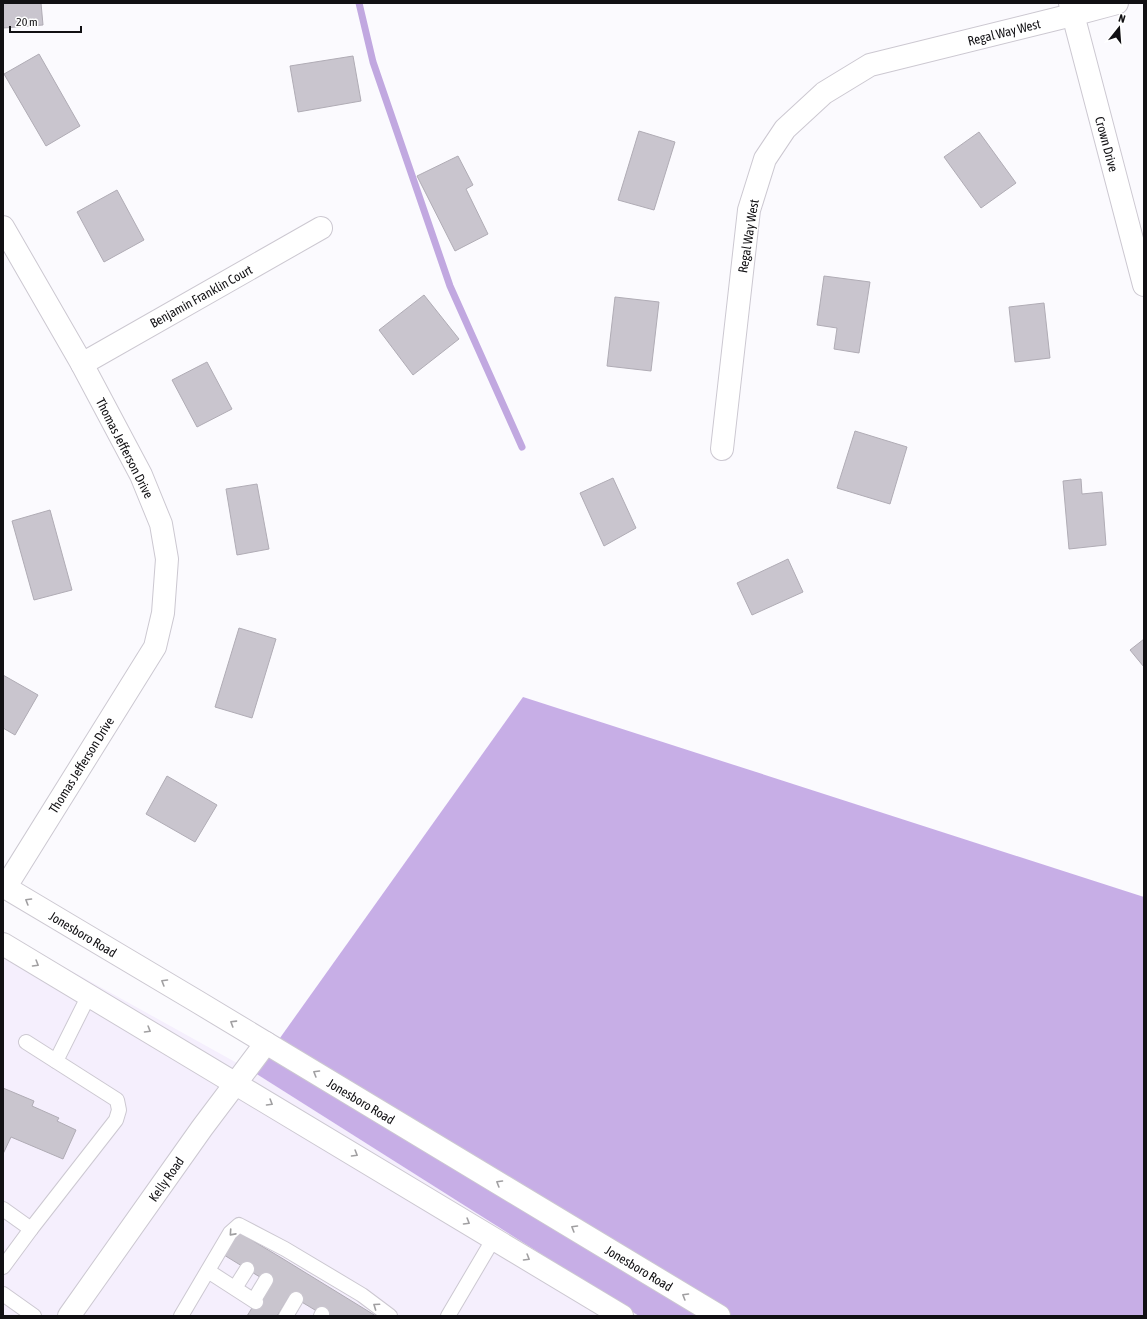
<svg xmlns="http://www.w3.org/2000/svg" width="1147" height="1319" viewBox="0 0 1147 1319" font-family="'Asap Condensed',sans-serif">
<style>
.built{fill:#f5effd}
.forest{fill:#c7aee6}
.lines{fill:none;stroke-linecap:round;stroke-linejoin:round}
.stream{stroke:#c1a8e0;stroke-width:7}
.building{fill:#c9c5ce;stroke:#b0acb5}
.service-casing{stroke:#ccc8d1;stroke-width:16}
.minor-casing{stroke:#ccc8d1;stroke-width:24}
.primary-casing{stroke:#ccc8d1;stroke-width:24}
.service{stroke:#fff;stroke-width:14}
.minor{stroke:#fff;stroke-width:22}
.primary{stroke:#fff;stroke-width:22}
.oneway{stroke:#a09fa1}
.labels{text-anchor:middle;stroke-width:3;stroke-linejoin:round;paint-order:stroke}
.street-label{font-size:13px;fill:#111013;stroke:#fff}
</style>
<rect width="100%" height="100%" fill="#fbfafe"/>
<polygon class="built" points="3,933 255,1073 639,1316 3,1316"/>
<polygon class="forest" points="523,697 1144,897 1144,1316 639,1316 255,1073"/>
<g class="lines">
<polyline class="stream" points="359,3 373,62 450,286 522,447"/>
</g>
<g class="building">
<polygon points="3,3 41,3 43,25 3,28"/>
<polygon points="39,54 80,126 46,146 4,74"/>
<polygon points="353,56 361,101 298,112 290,66"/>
<polygon points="639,131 675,142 654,210 618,200"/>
<polygon points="979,132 1016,183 981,208 944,157"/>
<polygon points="458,156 473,185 466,189 488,234 455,251 417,176"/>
<polygon points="117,190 144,240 104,262 77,212"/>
<polygon points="824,276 870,282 859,353 834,349 837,328 817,325"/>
<polygon points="424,295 459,339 413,375 379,330"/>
<polygon points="615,297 659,302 651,371 607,366"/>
<polygon points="1044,303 1050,358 1015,362 1009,307"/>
<polygon points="207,362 232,409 197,427 172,380"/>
<polygon points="855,431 907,447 890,504 837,488"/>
<polygon points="613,478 636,528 604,546 580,493"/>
<polygon points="1081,479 1082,494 1102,492 1106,545 1069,549 1063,481"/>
<polygon points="257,484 269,549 237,555 226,489"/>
<polygon points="50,510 72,590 34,600 12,521"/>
<polygon points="788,559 803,592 752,615 737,583"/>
<polygon points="239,628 276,639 252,718 215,707"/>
<polygon points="1144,639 1144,667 1130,650"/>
<polygon points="3,675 38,695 15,735 3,728"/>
<polygon points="167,776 217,805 195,842 146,814"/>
<polygon points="3,1088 34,1101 32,1106 59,1118 57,1121 76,1130 63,1159 11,1137 3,1154"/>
<polygon points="238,1232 280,1257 376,1316 325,1316 290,1295 277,1316 247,1316 268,1282 224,1255"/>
</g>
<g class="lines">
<g class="service-casing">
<g id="service">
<polyline points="26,1042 117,1100 119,1110 116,1120 31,1229"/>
<polyline points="56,1061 89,995"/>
<polyline points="3,1209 31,1229 3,1267"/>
<polyline points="208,1271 256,1302"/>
<polyline points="235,1288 247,1269"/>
<polyline points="3,1294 34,1316"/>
<polyline points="254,1300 266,1280"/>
<polyline points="181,1316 230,1233 239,1225 285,1249 362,1295 390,1316"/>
<polyline points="286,1316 296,1299"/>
<polyline points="321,1316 322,1314"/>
<polyline points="448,1316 494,1238"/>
</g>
</g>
<g class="minor-casing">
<g id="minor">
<polyline points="1070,3 1144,285"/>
<polyline points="3,227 82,364 141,475 161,524 167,559 163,613 155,647 5,888"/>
<polyline points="82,364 321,228"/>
<polyline points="722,449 749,210 765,159 785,129 824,93 870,65 1072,15 1117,3"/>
<polyline points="69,1316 202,1128 266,1043"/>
</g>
</g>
<g class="primary-casing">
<g id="primary">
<polyline points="3,886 198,1002 719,1316"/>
<polyline points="3,944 622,1316"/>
</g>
</g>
<use href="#service" class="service"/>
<use href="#minor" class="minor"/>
<use href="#primary" class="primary"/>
</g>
<defs><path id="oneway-chevron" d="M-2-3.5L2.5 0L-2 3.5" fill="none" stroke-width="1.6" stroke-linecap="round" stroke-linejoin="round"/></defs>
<g class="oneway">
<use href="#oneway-chevron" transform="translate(28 901) rotate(-149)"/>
<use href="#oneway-chevron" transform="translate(36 964) rotate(31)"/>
<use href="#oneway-chevron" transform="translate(164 982) rotate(-149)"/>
<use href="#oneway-chevron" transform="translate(233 1023) rotate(-148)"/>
<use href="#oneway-chevron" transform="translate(148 1030) rotate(31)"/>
<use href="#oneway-chevron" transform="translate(316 1073) rotate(-149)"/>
<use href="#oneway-chevron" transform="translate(270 1103) rotate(31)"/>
<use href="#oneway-chevron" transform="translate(355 1154) rotate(31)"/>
<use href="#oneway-chevron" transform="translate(499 1183) rotate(-149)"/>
<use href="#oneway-chevron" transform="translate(467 1222) rotate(31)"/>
<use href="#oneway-chevron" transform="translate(574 1228) rotate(-149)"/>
<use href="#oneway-chevron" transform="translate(232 1233) rotate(132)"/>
<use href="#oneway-chevron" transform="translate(527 1258) rotate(31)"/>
<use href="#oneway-chevron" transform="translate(685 1296) rotate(-149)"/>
<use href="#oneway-chevron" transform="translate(376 1306) rotate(-145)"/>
</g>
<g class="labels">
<g class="street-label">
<text transform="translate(1004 32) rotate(-14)" y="5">Regal Way West</text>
<text transform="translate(1107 144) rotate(75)" y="5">Crown Drive</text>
<text transform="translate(748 236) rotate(-81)" y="5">Regal Way West</text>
<text transform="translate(201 296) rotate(-29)" y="5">Benjamin Franklin Court</text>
<text transform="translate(125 448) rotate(63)" y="5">Thomas Jefferson Drive</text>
<text transform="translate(81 765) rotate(-58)" y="5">Thomas Jefferson Drive</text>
<text transform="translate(83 934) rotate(31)" y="5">Jonesboro Road</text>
<text transform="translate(361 1101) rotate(31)" y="5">Jonesboro Road</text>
<text transform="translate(166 1179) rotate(-55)" y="5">Kelly Road</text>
<text transform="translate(639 1268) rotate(31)" y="5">Jonesboro Road</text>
</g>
</g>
<rect width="1147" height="1319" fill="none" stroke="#111013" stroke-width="8"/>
<g transform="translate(1119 28) rotate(17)" stroke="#ffffff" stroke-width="3" paint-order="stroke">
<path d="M0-3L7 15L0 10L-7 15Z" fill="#111013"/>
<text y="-6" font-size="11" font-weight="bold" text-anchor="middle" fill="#111013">N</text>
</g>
<path d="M10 26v6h71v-6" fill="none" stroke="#111013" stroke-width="2"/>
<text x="16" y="26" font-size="12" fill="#111013" stroke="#ffffff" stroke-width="3" paint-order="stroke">20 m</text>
</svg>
